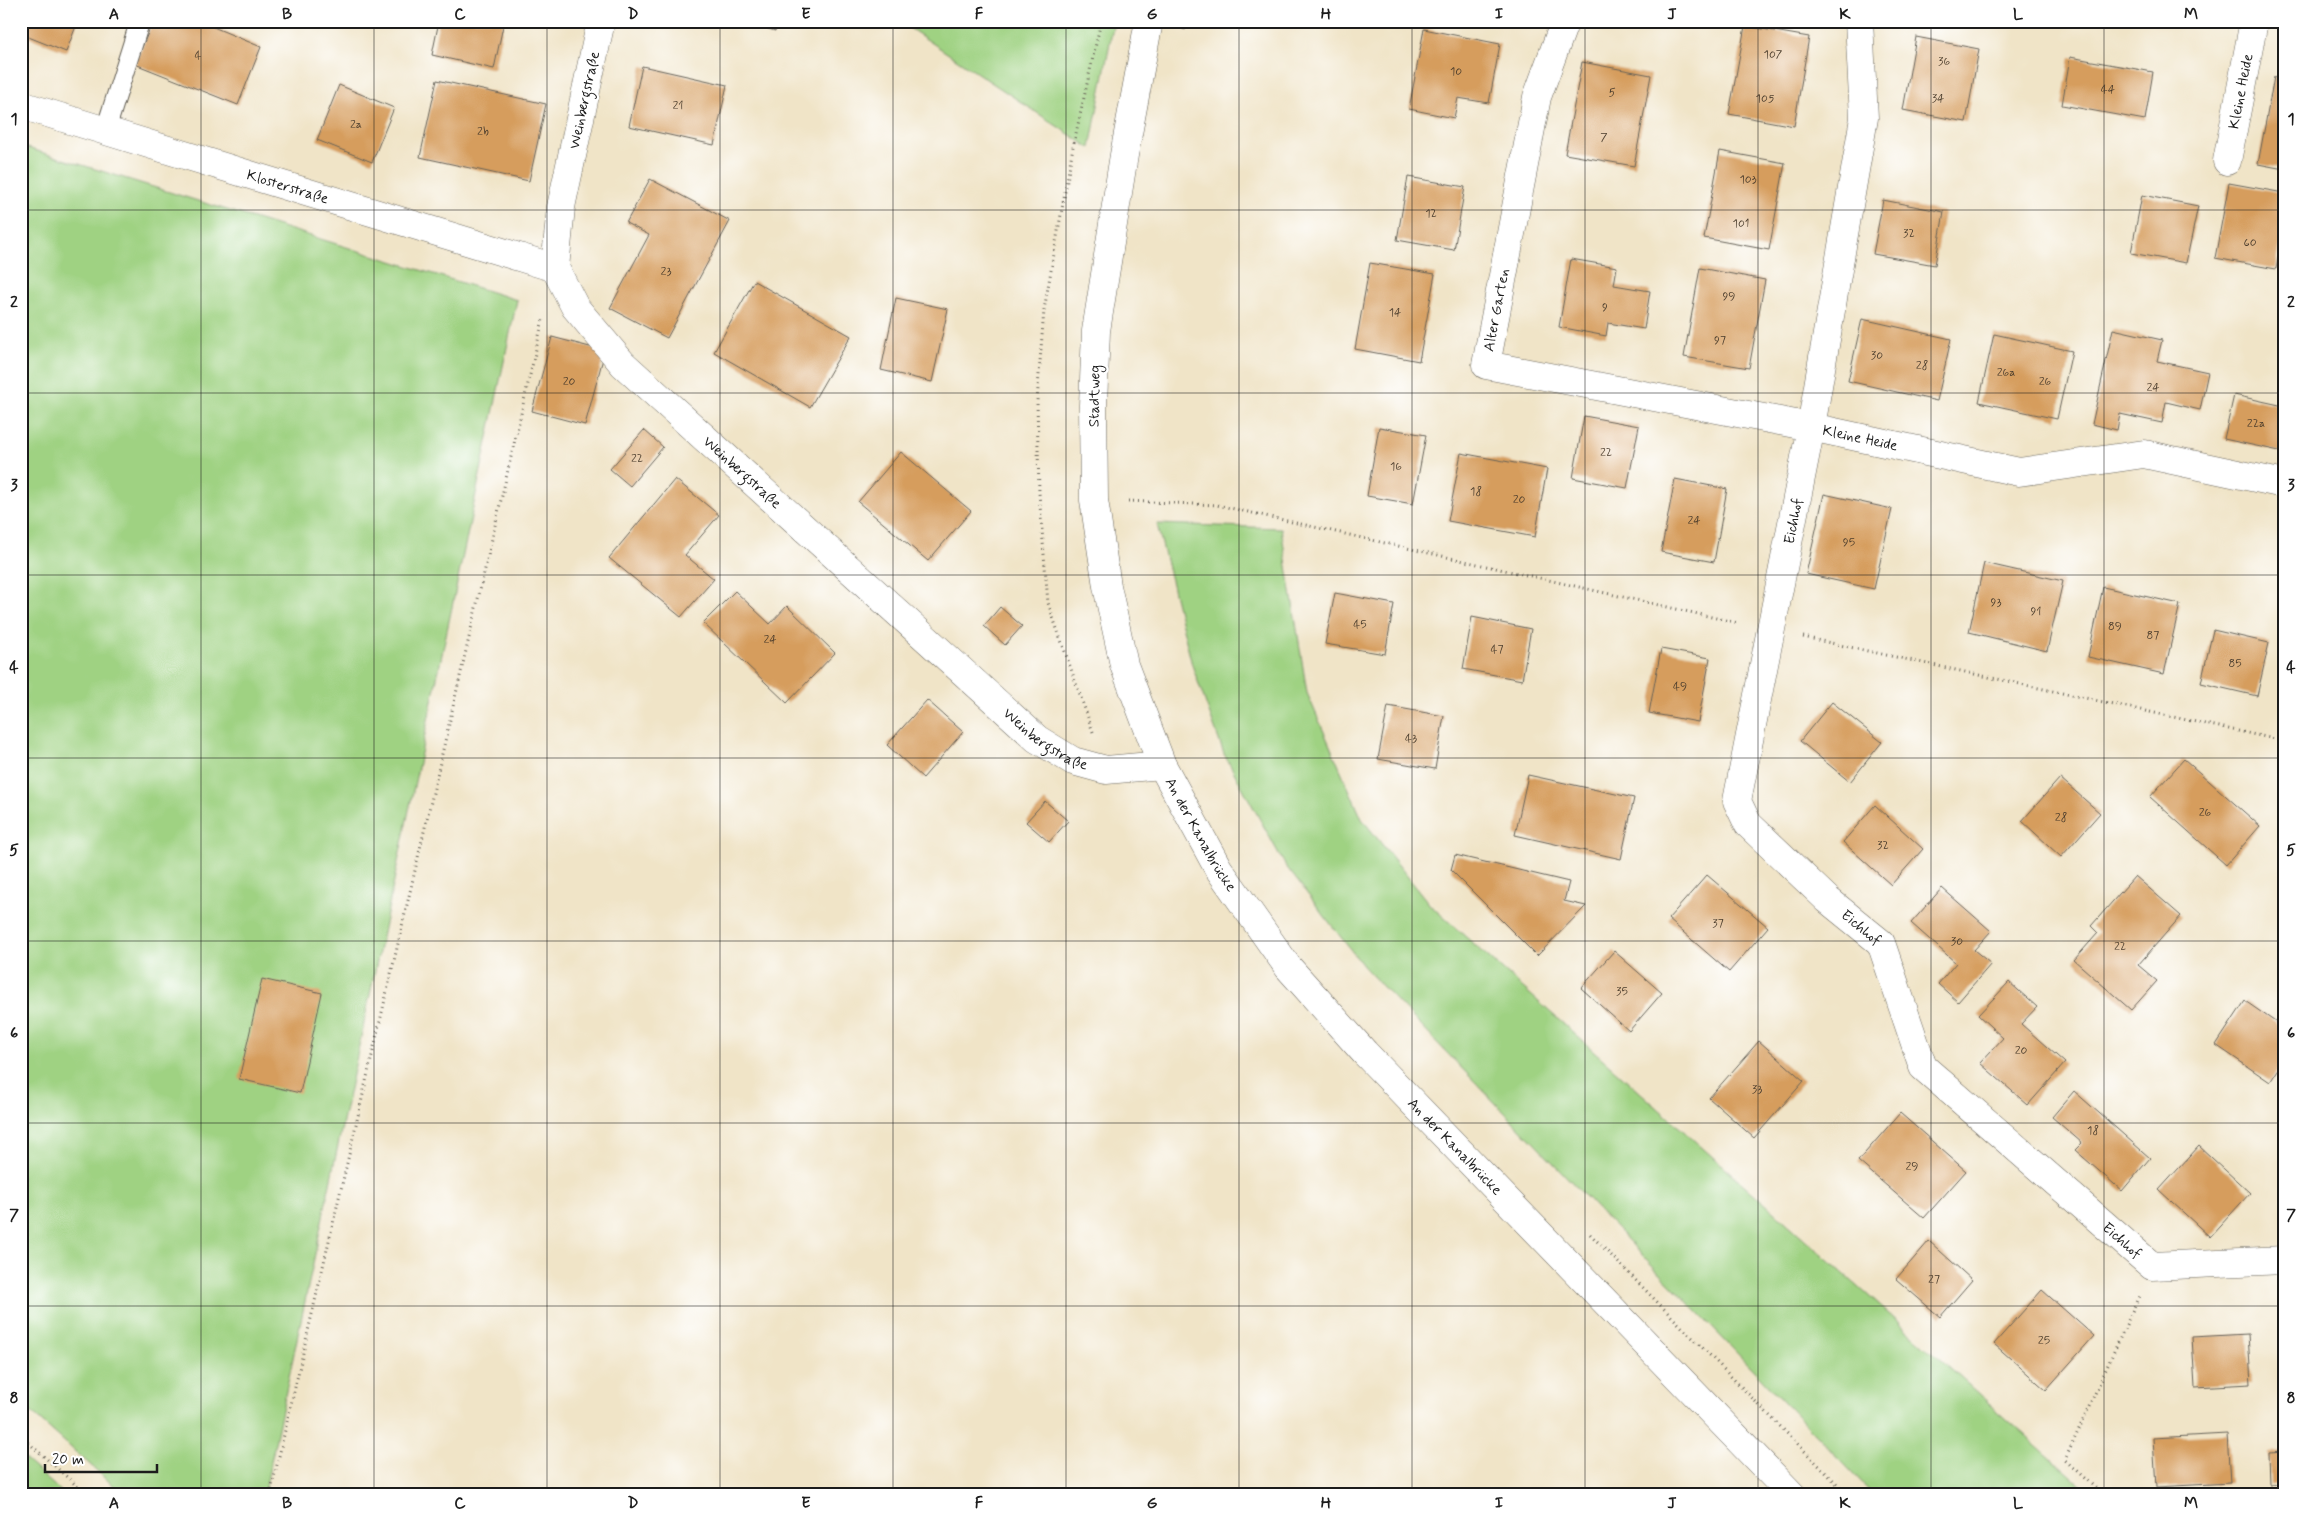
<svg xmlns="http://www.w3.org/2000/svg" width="2305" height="1516" viewBox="0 0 2305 1516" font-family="Mynerve,sans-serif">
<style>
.green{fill:#9fd282;stroke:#5e774f}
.building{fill:#d69d5d}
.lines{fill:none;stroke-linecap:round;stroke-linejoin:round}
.service-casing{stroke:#666258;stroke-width:21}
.minor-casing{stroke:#666258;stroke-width:29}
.tertiary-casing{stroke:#666258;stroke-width:29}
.path{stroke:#666258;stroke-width:3;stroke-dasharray:1 4;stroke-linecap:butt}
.service{stroke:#fff;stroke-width:19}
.minor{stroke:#fff;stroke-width:28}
.tertiary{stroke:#fff;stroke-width:28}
.grid{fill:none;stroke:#1c1c1c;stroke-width:1;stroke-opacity:0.55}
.labels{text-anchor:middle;stroke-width:4.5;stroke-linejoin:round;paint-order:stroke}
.number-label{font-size:12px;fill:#4a3c2c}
.street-label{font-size:15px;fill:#1c1c1c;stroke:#fff}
.neatline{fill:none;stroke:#1c1c1c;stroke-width:2}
.grid-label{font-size:16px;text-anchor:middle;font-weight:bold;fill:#1c1c1c}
</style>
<rect width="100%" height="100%" fill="#fff"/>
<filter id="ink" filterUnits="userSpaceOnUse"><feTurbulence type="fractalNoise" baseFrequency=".02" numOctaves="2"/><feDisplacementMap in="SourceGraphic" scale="10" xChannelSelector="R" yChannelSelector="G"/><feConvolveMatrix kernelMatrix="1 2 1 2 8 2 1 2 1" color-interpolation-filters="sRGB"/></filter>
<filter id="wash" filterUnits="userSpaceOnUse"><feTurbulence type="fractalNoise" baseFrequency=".0096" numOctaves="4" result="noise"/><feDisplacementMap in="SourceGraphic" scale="20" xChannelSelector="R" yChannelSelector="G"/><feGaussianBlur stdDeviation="1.12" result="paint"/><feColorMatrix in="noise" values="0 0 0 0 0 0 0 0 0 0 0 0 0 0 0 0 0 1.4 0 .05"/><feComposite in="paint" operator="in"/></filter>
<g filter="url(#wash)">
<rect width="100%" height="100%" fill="#f0e4c7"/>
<g class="green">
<polygon points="899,21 1114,21 1090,148"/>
<polygon points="21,146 517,300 264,1495 124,1495 21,1403"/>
<polygon points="1157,524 1281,528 1307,693 1362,819 1430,905 2092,1495 1874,1495 1364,967 1285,865 1224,754 1192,665"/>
<polygon points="21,1456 65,1495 21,1495"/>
</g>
<g id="blocks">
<g class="building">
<polygon points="21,21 78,21 66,52 21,34"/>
<polygon points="153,21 199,21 261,47 238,105 135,64"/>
<polygon points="439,21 504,21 494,69 432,55"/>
<polygon points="743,21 778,21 775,31"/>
<polygon points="2029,21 2045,21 2045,25"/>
<polygon points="1745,26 1809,37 1794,126 1729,114"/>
<polygon points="1424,29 1500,44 1489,103 1458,98 1454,118 1409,109"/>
<polygon points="1916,37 1979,49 1966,122 1903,110"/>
<polygon points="2070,57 2153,72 2145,120 2062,105"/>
<polygon points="1582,62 1651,75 1634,166 1565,154"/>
<polygon points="642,66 727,85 714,145 629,126"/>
<polygon points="2274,77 2284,78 2284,169 2258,164"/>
<polygon points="437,80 546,104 529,181 420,157"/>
<polygon points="339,85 394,108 372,162 317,140"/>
<polygon points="1720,151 1785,163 1769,250 1704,238"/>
<polygon points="1408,177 1465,187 1454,250 1397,240"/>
<polygon points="650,179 730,221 667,338 610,308 649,235 626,223"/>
<polygon points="2229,183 2284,193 2284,225 2276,269 2215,258"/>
<polygon points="2142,195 2198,206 2186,263 2131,253"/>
<polygon points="1883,200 1944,212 1935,265 1873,254"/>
<polygon points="1571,259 1617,267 1614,285 1650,291 1644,329 1608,323 1606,336 1559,327"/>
<polygon points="1370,263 1435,274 1419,361 1355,349"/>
<polygon points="1700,268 1765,280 1749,368 1684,357"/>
<polygon points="754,281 851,336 810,407 714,352"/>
<polygon points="896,298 948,309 932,382 881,370"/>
<polygon points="1862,319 1951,339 1937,401 1848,381"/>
<polygon points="2113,329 2162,340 2157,361 2208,372 2200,410 2166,402 2162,423 2120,414 2117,430 2092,424"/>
<polygon points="1994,334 2072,351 2057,419 1979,402"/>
<polygon points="552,337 605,351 585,425 532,411"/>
<polygon points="2234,395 2284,406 2284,452 2224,439"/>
<polygon points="1584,416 1639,426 1627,488 1573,478"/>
<polygon points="1379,427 1426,435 1413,504 1367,496"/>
<polygon points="644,430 663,447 630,486 610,469"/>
<polygon points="901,452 971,511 928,561 858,502"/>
<polygon points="1461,453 1547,469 1535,537 1448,521"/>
<polygon points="675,479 719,515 685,555 714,579 681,617 609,558"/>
<polygon points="1675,479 1727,489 1714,562 1661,552"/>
<polygon points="1824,494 1892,509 1874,589 1806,574"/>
<polygon points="1984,563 2063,581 2047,651 1969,632"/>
<polygon points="2103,587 2180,604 2164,674 2088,657"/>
<polygon points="735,591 770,624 787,606 835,653 787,703 703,623"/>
<polygon points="1335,593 1394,604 1385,654 1325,644"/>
<polygon points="1000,607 1022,626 1005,645 984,626"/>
<polygon points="1472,617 1531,629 1522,680 1463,669"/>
<polygon points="2213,630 2269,643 2257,696 2201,683"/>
<polygon points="1661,649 1710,658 1698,722 1649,713"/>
<polygon points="927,700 963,732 923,778 887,745"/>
<polygon points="1832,702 1882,742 1850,782 1800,741"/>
<polygon points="1388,706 1444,716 1435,769 1378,759"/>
<polygon points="2184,759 2260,826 2226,865 2150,797"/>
<polygon points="1528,775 1634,798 1621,859 1515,835"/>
<polygon points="2060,778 2100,813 2061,857 2022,821"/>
<polygon points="1045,801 1068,821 1049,842 1026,822"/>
<polygon points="1875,805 1923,849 1891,885 1843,842"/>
<polygon points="1455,855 1569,882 1564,901 1586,906 1537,956 1451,870"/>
<polygon points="1707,875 1768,927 1729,972 1668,919"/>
<polygon points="2135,876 2181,916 2138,965 2157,981 2131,1010 2074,960 2098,933 2091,926"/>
<polygon points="1942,888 1991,931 1974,950 1991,964 1958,1002 1938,984 1956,963 1911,923"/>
<polygon points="1614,951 1662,993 1629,1031 1581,988"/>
<polygon points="262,979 322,993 300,1093 239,1079"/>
<polygon points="2009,982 2037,1007 2021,1024 2065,1063 2028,1105 1980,1063 2003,1038 1978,1015"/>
<polygon points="2245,1001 2284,1028 2284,1061 2270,1082 2216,1045"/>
<polygon points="1759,1041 1804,1081 1754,1138 1709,1098"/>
<polygon points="2074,1091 2150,1158 2122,1191 2075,1150 2082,1143 2052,1117"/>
<polygon points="1900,1113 1966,1171 1924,1218 1858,1161"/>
<polygon points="2199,1146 2250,1193 2210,1237 2159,1190"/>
<polygon points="1929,1241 1972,1280 1940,1317 1896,1279"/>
<polygon points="2042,1290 2094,1336 2046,1390 1994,1344"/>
<polygon points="2248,1334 2251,1384 2195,1387 2192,1337"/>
<polygon points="2227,1434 2230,1483 2156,1487 2153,1438"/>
<polygon points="2284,1452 2284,1483 2270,1484 2269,1453"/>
</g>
</g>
</g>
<g filter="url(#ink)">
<use href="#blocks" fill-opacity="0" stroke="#666258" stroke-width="1"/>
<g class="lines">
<g class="service-casing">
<polyline id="service" points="105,132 140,21"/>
</g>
<g class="minor-casing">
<g id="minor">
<path id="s1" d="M601 21 561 207 555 268 575 307 623 364 1037 739 1073 761 1106 770 1162 765"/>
<path id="s2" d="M1565 21 1537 97 1486 365 1811 427 1737 801 1748 824 1828 900 1881 943 1923 1067 2152 1266 2284 1260"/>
<path id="s3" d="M1859 21 1864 118 1811 427 2019 472 2144 454 2284 484"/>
<path id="s4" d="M21 105 555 268"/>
<path id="s5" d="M2227 161 2254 21"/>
</g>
</g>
<g class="tertiary-casing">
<g id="tertiary">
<path id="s6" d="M1149 21 1124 155 1096 331 1093 405 1094 500 1107 586 1124 665 1162 765 1218 868 1288 967 1365 1053 1792 1495"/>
</g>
</g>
<g class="path">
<polyline points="1184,30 1186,21"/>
<polyline points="1128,501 1217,505 1738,623"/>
<polyline points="1803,637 2284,741"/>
<polyline points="1093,732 1048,603 1039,493 1037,401 1044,310 1073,147 1101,21"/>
<polyline points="1590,1234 1848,1495"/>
<polyline points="21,1436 87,1495"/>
<polyline points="270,1495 543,319"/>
<polyline points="2103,1495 2065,1460 2139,1296"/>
</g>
<use href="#service" class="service"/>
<use href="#minor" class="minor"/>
<use href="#tertiary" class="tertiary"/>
</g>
</g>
<path class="grid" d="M201 21V1495M374 21V1495M547 21V1495M720 21V1495M893 21V1495M1066 21V1495M1239 21V1495M1412 21V1495M1585 21V1495M1758 21V1495M1931 21V1495M2104 21V1495M21 210H2284M21 393H2284M21 575H2284M21 758H2284M21 941H2284M21 1123H2284M21 1306H2284"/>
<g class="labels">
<g class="number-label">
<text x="1773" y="58">107</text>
<text x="198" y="59">4</text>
<text x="1944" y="65">36</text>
<text x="1456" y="75">10</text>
<text x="2108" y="93">44</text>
<text x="1612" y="96">5</text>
<text x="1765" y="102">105</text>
<text x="1938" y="102">34</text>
<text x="678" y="109">21</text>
<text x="356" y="128">2a</text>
<text x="483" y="135">2b</text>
<text x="1604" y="141">7</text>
<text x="1748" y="183">103</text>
<text x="1431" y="217">12</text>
<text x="1741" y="227">101</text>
<text x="1909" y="237">32</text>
<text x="2250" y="246">60</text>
<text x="666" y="275">23</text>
<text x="1729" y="300">99</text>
<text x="1605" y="311">9</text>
<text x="1395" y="316">14</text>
<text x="1720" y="344">97</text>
<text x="1877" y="359">30</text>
<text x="1922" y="369">28</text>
<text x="2006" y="376">26a</text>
<text x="569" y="385">20</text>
<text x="2045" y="385">26</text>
<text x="2153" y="391">24</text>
<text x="2256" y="427">22a</text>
<text x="1606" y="456">22</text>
<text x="637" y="462">22</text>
<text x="1396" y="470">16</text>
<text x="1476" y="495">18</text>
<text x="1519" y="503">20</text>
<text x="1694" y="524">24</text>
<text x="1849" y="546">95</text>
<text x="1996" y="606">93</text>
<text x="2036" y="615">91</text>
<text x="1360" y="628">45</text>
<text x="2115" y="630">89</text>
<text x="2153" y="639">87</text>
<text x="770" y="643">24</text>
<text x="1497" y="653">47</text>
<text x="2235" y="667">85</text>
<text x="1680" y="690">49</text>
<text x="1411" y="742">43</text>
<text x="2205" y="816">26</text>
<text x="2061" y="821">28</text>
<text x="1883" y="849">32</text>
<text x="1718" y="927">37</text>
<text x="1957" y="945">30</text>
<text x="2120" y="950">22</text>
<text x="1622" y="995">35</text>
<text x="2021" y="1054">20</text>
<text x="1757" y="1093">33</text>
<text x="2093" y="1134">18</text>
<text x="1912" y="1170">29</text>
<text x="1934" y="1283">27</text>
<text x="2044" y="1344">25</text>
</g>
<g class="street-label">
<text dy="5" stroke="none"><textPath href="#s5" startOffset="71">Kleine Heide</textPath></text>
<text transform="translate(584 100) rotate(-78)" y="5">Weinbergstraße</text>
<text dy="5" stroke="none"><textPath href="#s4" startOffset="279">Klosterstraße</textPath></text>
<text transform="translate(1496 310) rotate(-79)" y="5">Alter Garten</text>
<text transform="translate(1094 396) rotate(-89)" y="5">Stadtweg</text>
<text dy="5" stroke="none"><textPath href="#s3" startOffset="461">Kleine Heide</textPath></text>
<text dy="5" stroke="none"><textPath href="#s1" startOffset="531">Weinbergstraße</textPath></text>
<text transform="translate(1793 521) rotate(-79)" y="5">Eichhof</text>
<text dy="5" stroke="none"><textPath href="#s1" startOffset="936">Weinbergstraße</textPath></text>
<text dy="5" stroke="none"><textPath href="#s6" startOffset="838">An der Kanalbrücke</textPath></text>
<text dy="5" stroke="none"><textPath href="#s2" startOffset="1245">Eichhof</textPath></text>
<text dy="5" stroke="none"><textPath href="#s6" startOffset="1242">An der Kanalbrücke</textPath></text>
<text dy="5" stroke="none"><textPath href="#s2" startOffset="1665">Eichhof</textPath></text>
</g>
</g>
<rect width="2305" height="1516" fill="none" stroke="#fff" stroke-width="55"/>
<path d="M45 1464v8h112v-8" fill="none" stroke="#1c1c1c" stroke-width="2.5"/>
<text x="52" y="1464" font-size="15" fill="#1c1c1c" stroke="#ffffff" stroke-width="4" paint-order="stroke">20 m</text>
<rect x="28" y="28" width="2250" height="1460" class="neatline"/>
<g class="grid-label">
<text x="114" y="19">A</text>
<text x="287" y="19">B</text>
<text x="460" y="19">C</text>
<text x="633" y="19">D</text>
<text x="806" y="19">E</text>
<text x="979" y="19">F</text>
<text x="1152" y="19">G</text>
<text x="1326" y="19">H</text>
<text x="1499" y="19">I</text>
<text x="1672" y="19">J</text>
<text x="1845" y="19">K</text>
<text x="2018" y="19">L</text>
<text x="2191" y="19">M</text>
<text x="14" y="124">1</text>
<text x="2291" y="124">1</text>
<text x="14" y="307">2</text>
<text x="2291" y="307">2</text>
<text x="14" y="490">3</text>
<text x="2291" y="490">3</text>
<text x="14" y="672">4</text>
<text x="2291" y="672">4</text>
<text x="14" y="855">5</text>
<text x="2291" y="855">5</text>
<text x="14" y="1038">6</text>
<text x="2291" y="1038">6</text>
<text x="14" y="1220">7</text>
<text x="2291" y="1220">7</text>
<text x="14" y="1403">8</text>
<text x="2291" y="1403">8</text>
<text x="114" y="1508">A</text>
<text x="287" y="1508">B</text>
<text x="460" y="1508">C</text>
<text x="633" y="1508">D</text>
<text x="806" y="1508">E</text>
<text x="979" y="1508">F</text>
<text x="1152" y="1508">G</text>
<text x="1326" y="1508">H</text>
<text x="1499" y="1508">I</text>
<text x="1672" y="1508">J</text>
<text x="1845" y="1508">K</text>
<text x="2018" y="1508">L</text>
<text x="2191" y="1508">M</text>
</g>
</svg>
